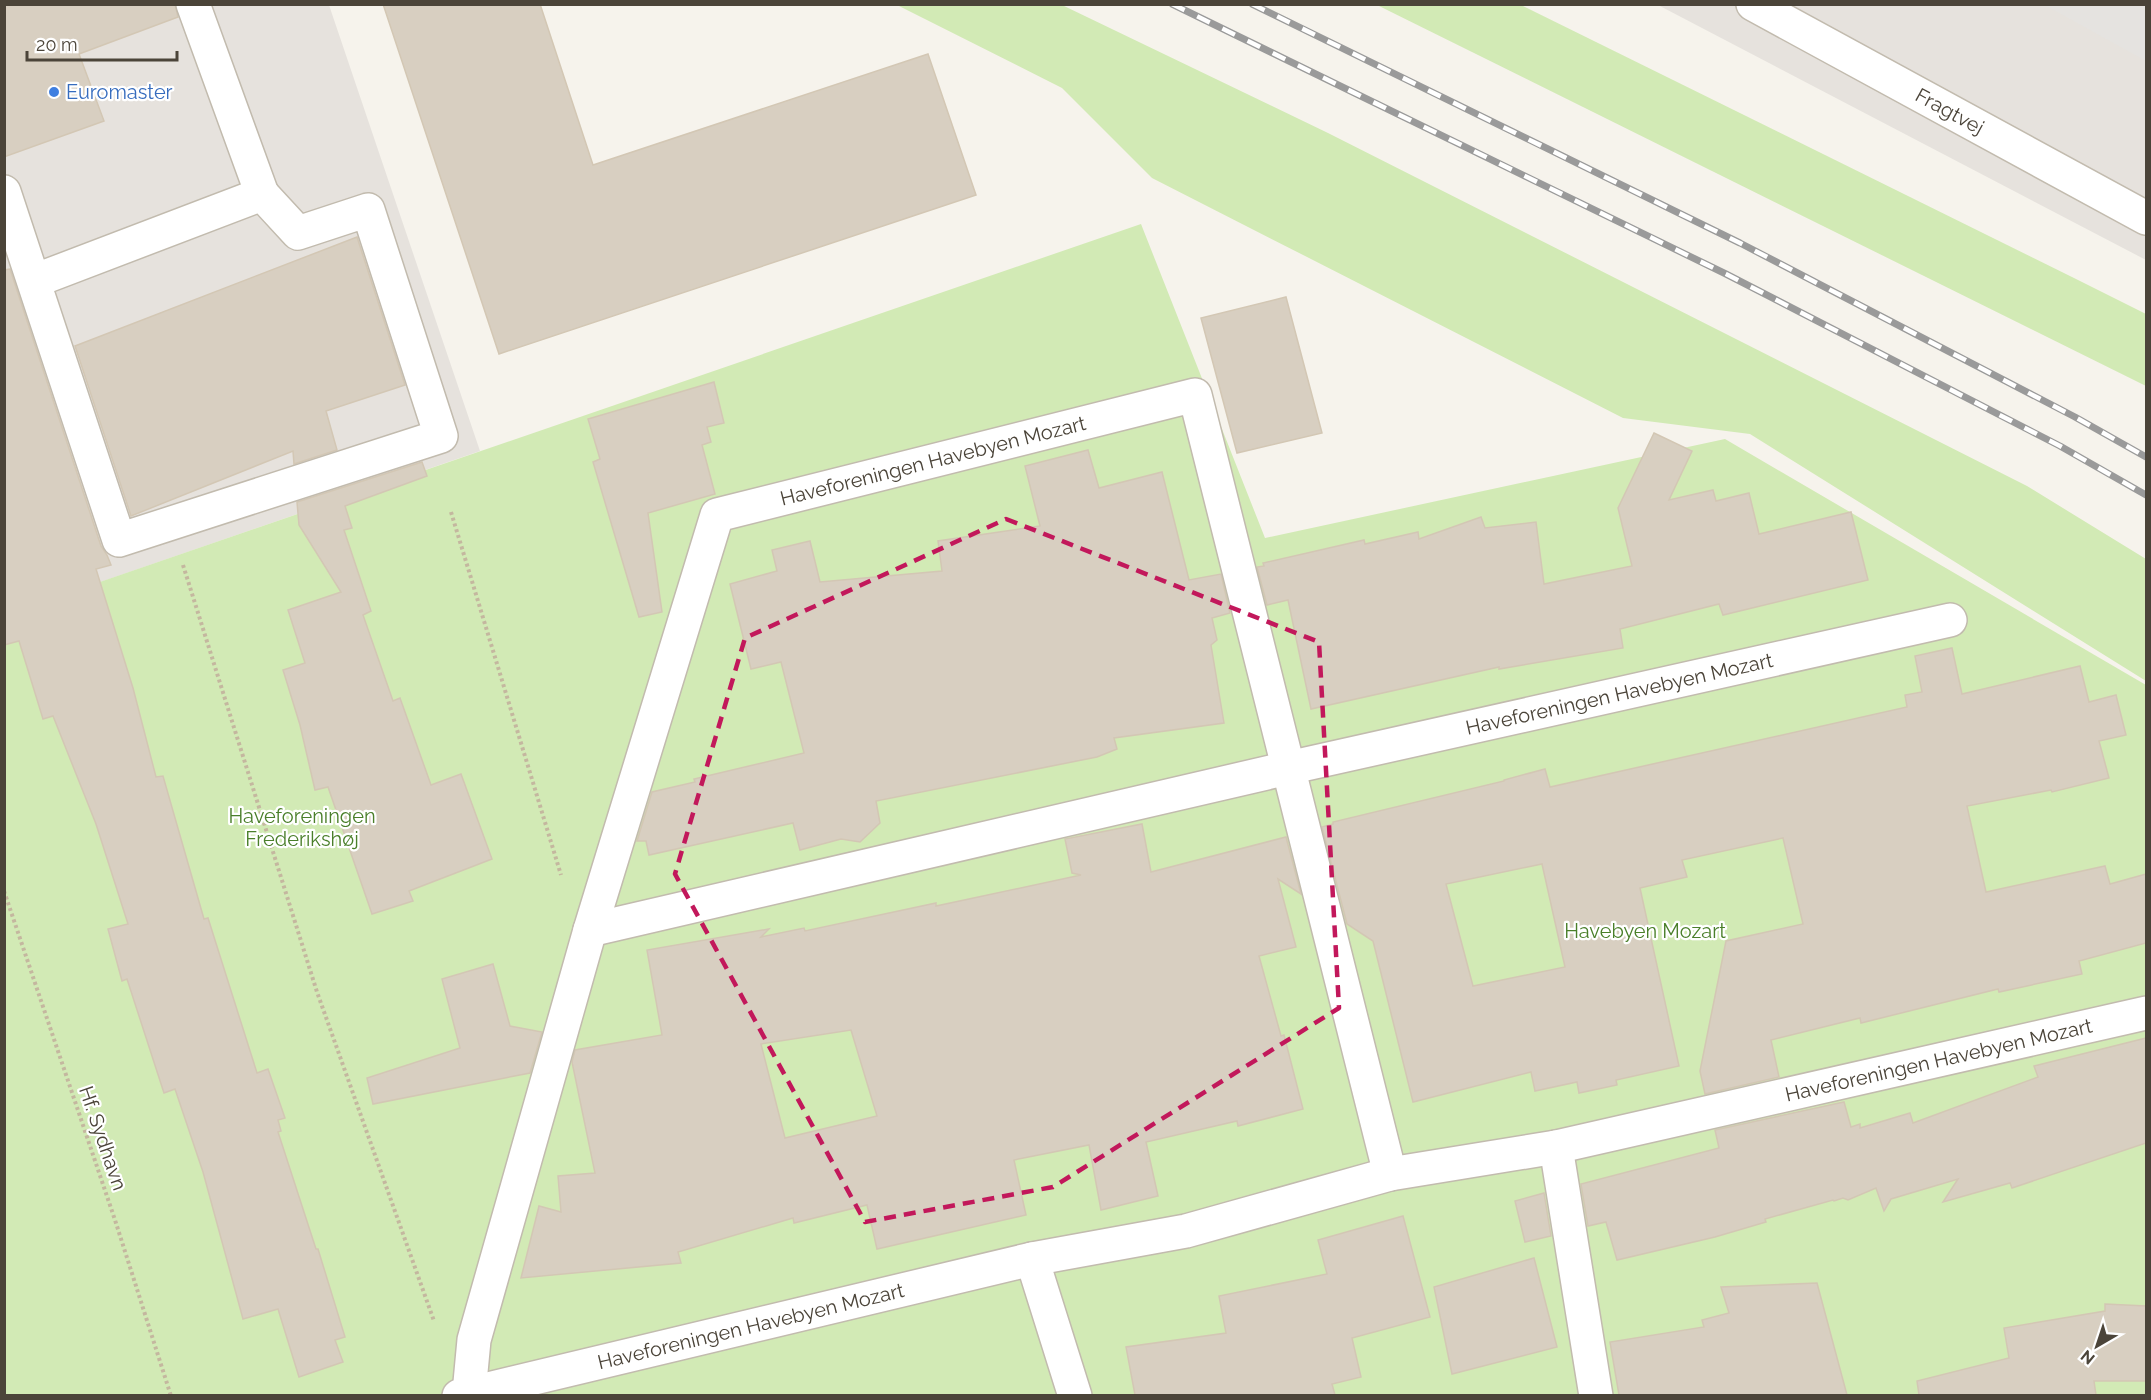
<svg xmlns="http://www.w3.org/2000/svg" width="2151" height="1400" viewBox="0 0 2151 1400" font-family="Raleway,sans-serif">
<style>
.industrial{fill:#e6e2dd}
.green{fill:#d2eab5}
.parking{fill:#e5e3e0}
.building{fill:#d8cfc1;stroke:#d3c7b4;stroke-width:1.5;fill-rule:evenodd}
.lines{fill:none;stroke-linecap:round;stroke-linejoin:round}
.minor-casing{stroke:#c2bbae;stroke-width:36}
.path{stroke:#c4b79f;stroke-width:4;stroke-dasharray:3 3;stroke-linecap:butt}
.minor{stroke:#fff;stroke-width:33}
.rail-casing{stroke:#9a9a9a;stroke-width:7}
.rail{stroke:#fff;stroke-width:4.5;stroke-dasharray:14;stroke-linecap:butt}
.marked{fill:none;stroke:#c2185b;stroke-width:4.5;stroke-dasharray:12 8;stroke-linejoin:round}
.shop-dot{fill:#3f7fe0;stroke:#fff;stroke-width:2}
.labels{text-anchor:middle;stroke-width:4.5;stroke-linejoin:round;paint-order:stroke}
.shop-label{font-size:20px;fill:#366cbe;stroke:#fff;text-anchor:start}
.street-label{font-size:20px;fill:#4b4439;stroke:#fff}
.park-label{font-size:20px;fill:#4a7f2a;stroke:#fff}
</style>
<rect width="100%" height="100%" fill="#f6f3ec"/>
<g class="industrial">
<polygon points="4,5 329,5 480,451 5,615"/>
<polygon points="1658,5 2146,5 2146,260"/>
</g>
<g class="green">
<polygon points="897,5 1062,5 1328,133 2027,486 2146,559 2146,681 1750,434 1623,418 1152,178 1062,88"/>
<polygon points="1377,5 1521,5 2074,278 2146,314 2146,386"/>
<polygon points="1141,224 1265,538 1725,439 2146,685 2146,1395 5,1395 4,615"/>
</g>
<polygon class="parking" points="2045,5 2146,5 2146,61"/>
<g class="building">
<polygon points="4,4 175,4 178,17 79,54 104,121 4,157"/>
<polygon points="383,4 540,4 593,165 928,54 976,195 499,354"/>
<polygon points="357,237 405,385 326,411 337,450 294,464 293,451 131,516 75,346"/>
<polygon points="10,269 101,546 107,555 111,565 96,569 133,688 156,777 163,776 204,919 208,918 257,1073 268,1069 285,1118 278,1120 281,1131 278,1132 316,1249 318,1249 345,1337 335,1340 343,1362 299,1377 278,1309 243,1319 203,1172 175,1089 164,1093 127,979 122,981 108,929 128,924 96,824 53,716 43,719 19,641 4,645 4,270"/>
<polygon points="1286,297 1322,433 1237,453 1201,318"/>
<polygon points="714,382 724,423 707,427 711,442 702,445 715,494 648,513 662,612 639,617 593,462 600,459 588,419"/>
<polygon points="1654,433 1692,451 1669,500 1713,490 1716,501 1749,493 1759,534 1851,512 1868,580 1723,615 1719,604 1620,629 1623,648 1499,669 1499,667 1311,709 1288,600 1267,605 1257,567 1264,566 1263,563 1364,540 1365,544 1418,532 1419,539 1481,517 1485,528 1536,522 1544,584 1632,566 1618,508"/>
<polygon points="1088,450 1099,488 1162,472 1189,580 1221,574 1230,613 1212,618 1217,640 1211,645 1224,723 1114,738 1117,749 1097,757 876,801 880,823 860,842 841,839 800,850 793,823 649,855 646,841 637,841 652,792 695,782 694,779 804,753 781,662 751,669 730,584 777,571 772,550 810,541 820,582 942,571 938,541 1040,526 1025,466"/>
<polygon points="422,462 427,476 345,506 352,528 344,530 371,611 363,615 393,701 400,698 431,785 461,774 492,859 409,891 413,901 372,914 328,787 315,790 300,725 283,670 305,663 288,610 341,592 299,525 297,502"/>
<path d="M1952 648 1962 694 2080 666 2089 702 2116 695 2126 735 2099 741 2109 778 2052 792 2051 790 1967 806 1986 892 2105 866 2110 884 2146 874V943L2079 961 2082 974 1999 992 1998 989 1861 1023 1860 1018 1771 1040 1779 1077 1705 1094 1700 1071 1726 941 1803 924 1783 838 1682 860 1687 877 1640 888 1679 1066 1616 1080 1617 1085 1579 1093 1577 1082 1535 1091 1531 1072 1413 1102 1373 941 1347 924 1322 827 1333 824V822L1504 781V780L1545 769 1550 787 1907 707 1905 695 1922 692 1915 656ZM1542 864 1565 967 1473 986 1446 884Z"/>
<path d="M1142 824 1151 872 1286 837 1301 894 1278 879 1296 947 1259 956 1281 1036 1284 1035 1303 1109 1238 1126 1237 1121 1146 1142 1158 1196 1101 1210 1089 1145 1014 1160 1026 1215 877 1249 867 1205 794 1223 793 1218 678 1252 681 1263 521 1278 539 1206 561 1212 558 1176 595 1173 572 1062 575 1050 662 1035 647 950 769 929 761 937 804 928 805 931 936 903V906L1081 875 1072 873 1065 839ZM851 1030 877 1116 785 1138 761 1044Z"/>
<polygon points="493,964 510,1026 542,1032 530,1073 373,1104 367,1078 460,1048 442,979"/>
<polygon points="2146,1038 2146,1143 2012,1188 2010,1183 1943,1202 1958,1179 1891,1199 1884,1211 1876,1188 1848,1200 1843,1198 1834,1201 1833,1200 1765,1219 1766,1222 1715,1237 1617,1260 1606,1222 1588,1226 1581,1184 1719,1148 1715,1130 1844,1102 1851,1127 1860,1124 1860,1128 1910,1113 1913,1123 2038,1077 2034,1066"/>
<polygon points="1544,1193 1551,1236 1525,1242 1515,1201"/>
<polygon points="1403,1216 1430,1317 1352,1338 1361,1377 1332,1384 1335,1395 1135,1395 1126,1347 1226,1333 1219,1296 1327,1274 1318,1240"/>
<polygon points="1534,1258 1557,1347 1452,1374 1434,1287"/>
<polygon points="1817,1283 1847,1395 1619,1395 1610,1342 1704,1327 1702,1320 1729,1313 1721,1287"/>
<polygon points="2105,1304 2146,1306 2146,1381 2094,1381 2096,1395 1919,1395 1917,1381 2009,1358 2004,1328 2105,1311"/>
</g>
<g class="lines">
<g class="minor-casing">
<g id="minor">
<polyline points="193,4 262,194"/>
<path id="s1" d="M1753 4 2146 218"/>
<polyline points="4,192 119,540 441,436 368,210 298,233 262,194 34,281"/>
<path id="s2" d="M590 930 1288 768 1950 620"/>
<polyline points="1556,1147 1596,1396"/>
<polyline points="1032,1259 1075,1396"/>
<path id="s3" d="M469 1393 474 1340 590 930 717 515 1195 395 1390 1174"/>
<path id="s4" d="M459 1396 1032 1259 1186 1231 1390 1174 1556 1147 2146 1013"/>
</g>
</g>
<g class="path">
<polyline points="451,512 561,875"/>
<polyline points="183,565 317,992 434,1321"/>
<polyline points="4,891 115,1220 171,1396"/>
</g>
<use href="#minor" class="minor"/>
<g class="rail-casing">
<g id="rail">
<polyline points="1172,4 1726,274 2060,446 2146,495"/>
<polyline points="1252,4 1740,243 2075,417 2146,457"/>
</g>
</g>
<use href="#rail" class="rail"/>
</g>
<path class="marked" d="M1006 519 1319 642 1339 1008 1053 1187 865 1222 675 874 745 638Z"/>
<circle class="shop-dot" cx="54" cy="92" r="6"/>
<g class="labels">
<g class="shop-label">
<text x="66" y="99">Euromaster</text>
</g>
<g class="street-label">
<text dy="7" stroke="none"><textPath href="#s1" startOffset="224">Fragtvej</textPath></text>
<text dy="7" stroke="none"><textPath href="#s3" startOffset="1136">Haveforeningen Havebyen Mozart</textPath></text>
<text dy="7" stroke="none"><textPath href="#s2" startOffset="1056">Haveforeningen Havebyen Mozart</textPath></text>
<text dy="7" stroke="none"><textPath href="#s4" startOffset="1518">Haveforeningen Havebyen Mozart</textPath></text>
<text transform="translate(103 1138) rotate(71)" y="7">Hf. Sydhavn</text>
<text dy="7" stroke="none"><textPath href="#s4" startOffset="300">Haveforeningen Havebyen Mozart</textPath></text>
</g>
<g class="park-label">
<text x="302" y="823">Haveforeningen<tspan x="302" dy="23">Frederikshøj</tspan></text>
<text x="1645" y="938">Havebyen Mozart</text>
</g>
</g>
<rect width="2151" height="1400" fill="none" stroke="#4b4439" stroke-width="12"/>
<g transform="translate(2097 1346) rotate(219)" stroke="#ffffff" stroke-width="4.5" paint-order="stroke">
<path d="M0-4.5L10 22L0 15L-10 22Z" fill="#4b4439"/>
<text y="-9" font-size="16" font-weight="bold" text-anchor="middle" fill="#4b4439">N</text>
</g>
<path d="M27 51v9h150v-9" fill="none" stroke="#4b4439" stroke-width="3"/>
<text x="36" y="51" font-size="18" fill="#4b4439" stroke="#ffffff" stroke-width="4.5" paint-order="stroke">20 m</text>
</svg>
